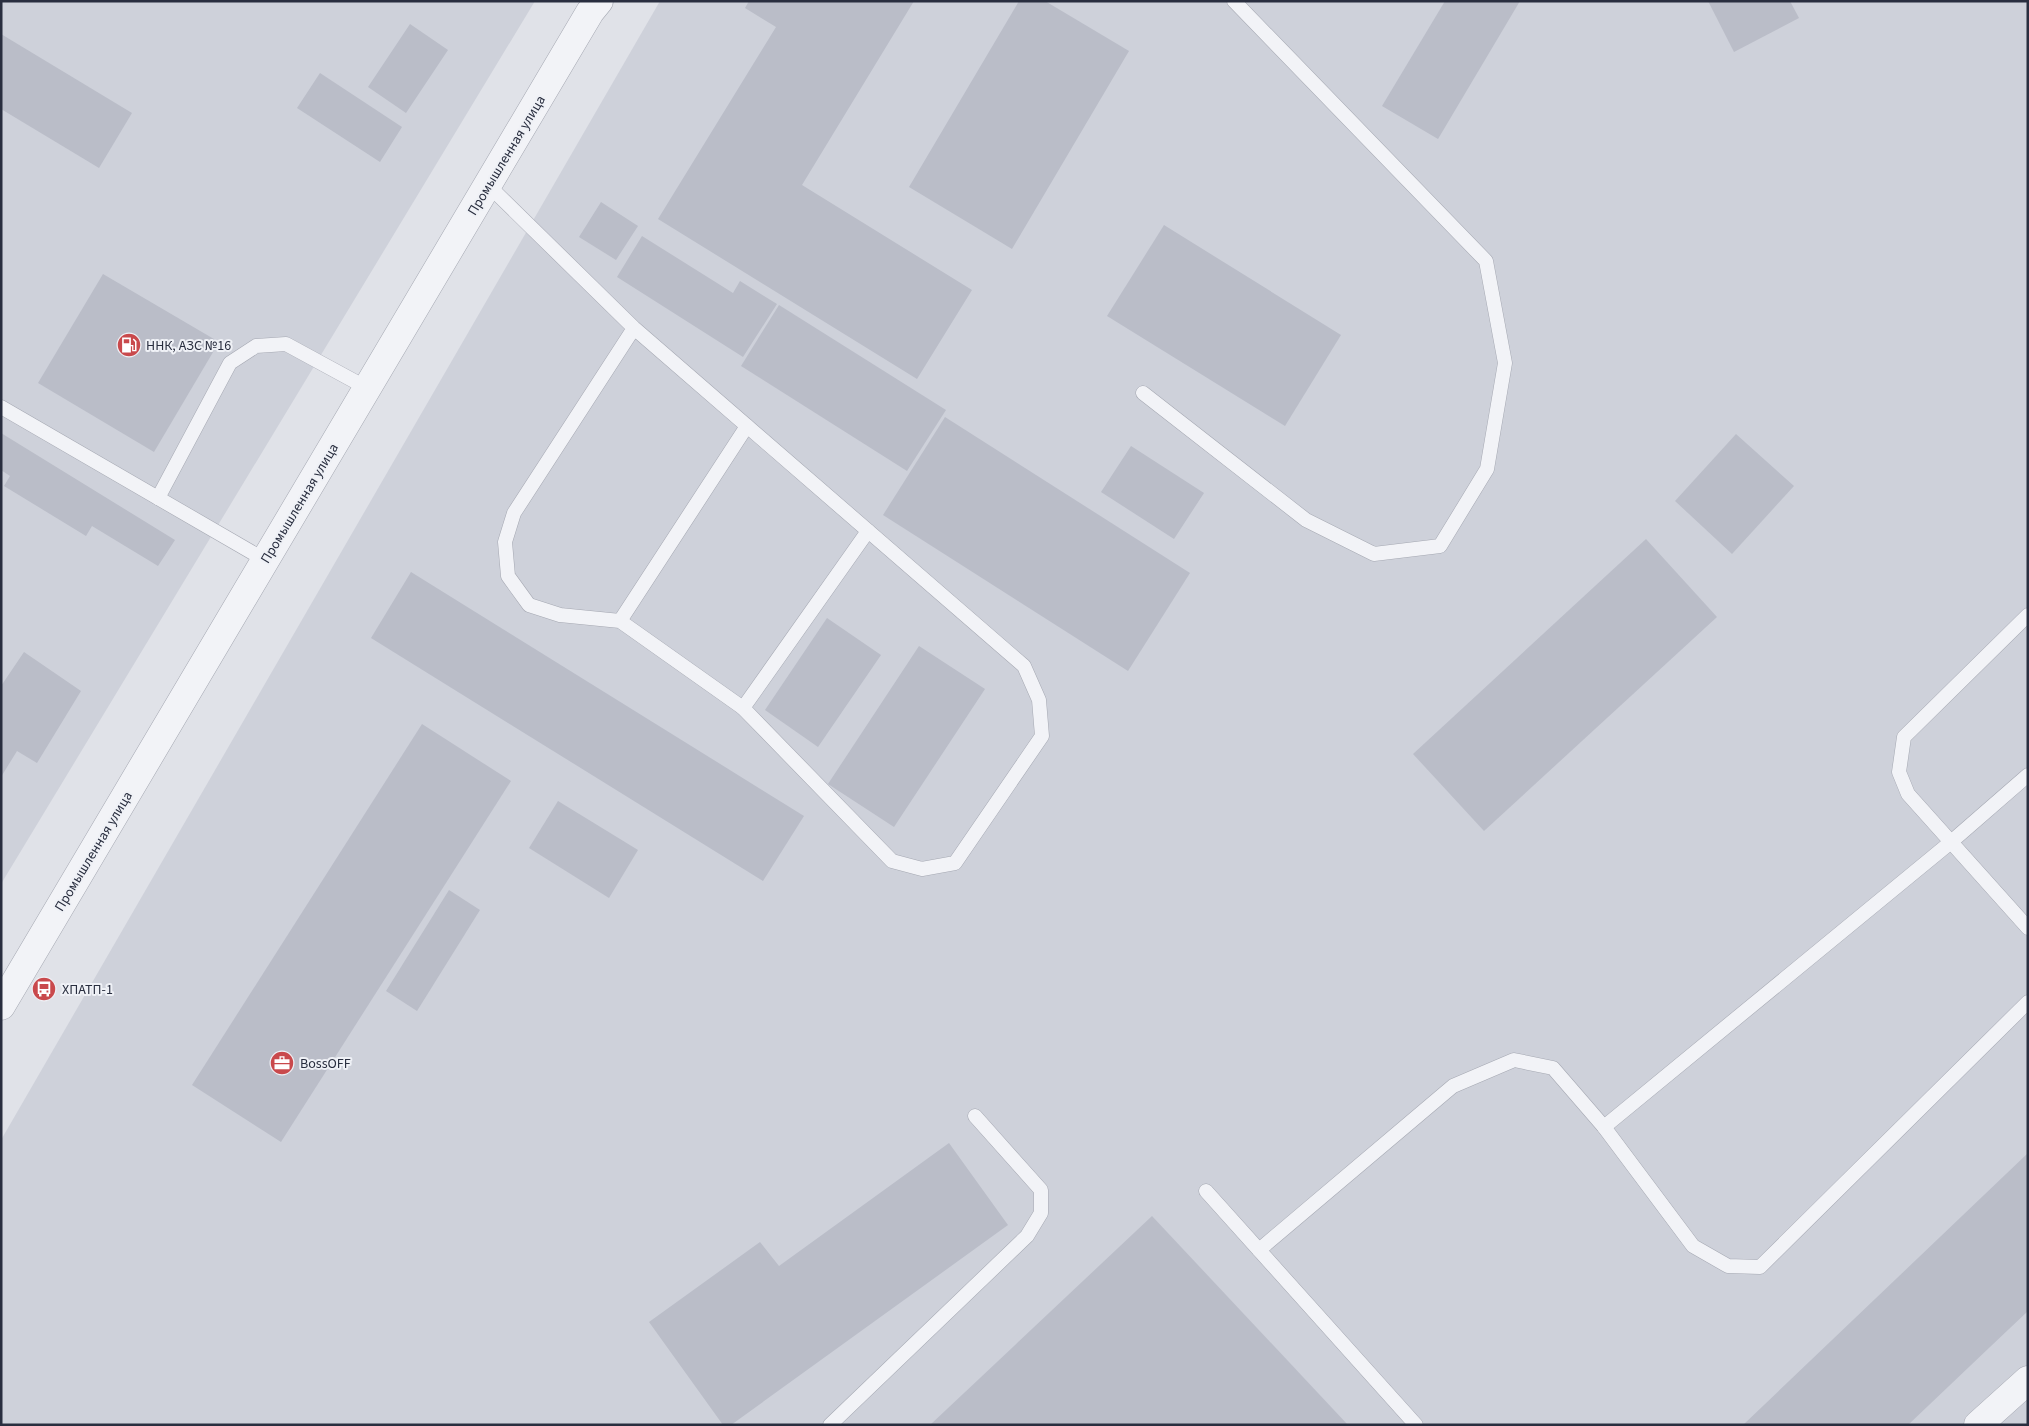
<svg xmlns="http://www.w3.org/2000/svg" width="2029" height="1426" viewBox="0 0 2029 1426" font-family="'Source Sans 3',sans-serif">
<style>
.built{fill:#ced1da}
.building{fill:#babdc8}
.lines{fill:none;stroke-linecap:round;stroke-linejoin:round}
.service-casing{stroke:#a5a8b2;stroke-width:15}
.minor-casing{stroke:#a5a8b2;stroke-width:29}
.tertiary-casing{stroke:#a5a8b2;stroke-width:29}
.service{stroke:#f2f3f7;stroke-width:14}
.minor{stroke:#f2f3f7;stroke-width:28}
.tertiary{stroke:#f2f3f7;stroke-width:28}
.labels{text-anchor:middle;stroke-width:4;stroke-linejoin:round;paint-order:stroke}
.street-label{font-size:14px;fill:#292e3f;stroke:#eff1f6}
.poi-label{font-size:14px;fill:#292e3f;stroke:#eff1f6;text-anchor:start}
</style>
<rect width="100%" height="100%" fill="#e0e2e8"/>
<g class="built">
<polygon points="1,1 535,1 1,884"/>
<polygon points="660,1 2028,1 2028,1425 1,1425 1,1140"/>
</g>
<g class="building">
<polygon points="749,1 914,1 802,185 972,290 917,379 658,219 776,27 745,8"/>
<polygon points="1019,1 1045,1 1129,51 1012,249 909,187"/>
<polygon points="1445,1 1520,1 1438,139 1382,106"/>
<polygon points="1708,1 1790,1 1799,18 1734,52"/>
<polygon points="410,24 448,50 406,113 368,87"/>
<polygon points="1,34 132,113 99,168 1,109"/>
<polygon points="320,73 402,127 380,162 297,108"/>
<polygon points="601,202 638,226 616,260 579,237"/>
<polygon points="1164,225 1341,335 1285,426 1107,316"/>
<polygon points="642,236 733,293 740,281 777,304 743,357 617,277"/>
<polygon points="103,274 219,342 154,452 38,383"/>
<polygon points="779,305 946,410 907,471 741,366"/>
<polygon points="945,417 1190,573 1128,671 883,515"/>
<polygon points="1,433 175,540 158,566 92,526 86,536 4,486 10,476 1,470"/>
<polygon points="1736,434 1794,486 1732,554 1675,501"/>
<polygon points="1131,446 1204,493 1174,539 1101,492"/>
<polygon points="1646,539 1717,617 1484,831 1413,754"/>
<polygon points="411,572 804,816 763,881 371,638"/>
<polygon points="827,618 881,655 818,747 765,710"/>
<polygon points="919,646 985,689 894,827 828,784"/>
<polygon points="24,652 81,691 37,763 17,751 1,777 1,686"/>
<polygon points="422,724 511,781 281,1142 192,1085"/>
<polygon points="558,801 638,850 609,898 529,848"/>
<polygon points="449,890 480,910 417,1011 386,991"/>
<polygon points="949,1143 1008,1225 731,1425 723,1425 649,1322 760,1242 779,1266"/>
<polygon points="2028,1153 2028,1311 1990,1347 1908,1425 1743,1425"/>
<polygon points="1152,1216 1348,1425 930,1425"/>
</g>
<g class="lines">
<g class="service-casing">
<g id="service">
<polyline points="488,185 634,328 1024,666 1039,700 1042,736 955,863 922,869 892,861 743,708 620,621 560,615 529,605 508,576 505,542 514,513 634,328"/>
<polyline points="1143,393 1306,520 1374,554 1440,546 1487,469 1505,363 1486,261 1234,1"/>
<polyline points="1,407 265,560"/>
<polyline points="158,498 230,363 256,346 286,344 367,388"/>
<polyline points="2028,615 1904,737 1899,772 1908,794 2028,928"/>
<polyline points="620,621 747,426"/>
<polyline points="743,708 868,531"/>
<polyline points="1604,1127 1951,842 2028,775"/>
<polyline points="1206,1191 1416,1425"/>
<polyline points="1259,1250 1453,1086 1514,1060 1553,1068 1604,1127 1693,1246 1728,1266 1760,1267 2028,1002"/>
<polyline points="830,1425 1027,1236 1041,1213 1041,1190 975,1116"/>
</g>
</g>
<g class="minor-casing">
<polyline id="minor" points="1978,1425 2028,1380"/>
</g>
<g class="tertiary-casing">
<polyline id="tertiary" points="1,1006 590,12 599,1"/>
</g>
<use href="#service" class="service"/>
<use href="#minor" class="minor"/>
<use href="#tertiary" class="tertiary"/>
</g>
<defs>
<g id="fuel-disc" transform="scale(1.25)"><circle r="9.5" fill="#c9494c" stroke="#eff1f6"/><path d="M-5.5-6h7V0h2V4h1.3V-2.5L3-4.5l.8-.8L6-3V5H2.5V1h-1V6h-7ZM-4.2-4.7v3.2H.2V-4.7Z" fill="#fff"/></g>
<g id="bus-disc" transform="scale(1.25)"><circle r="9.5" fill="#c9494c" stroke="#eff1f6"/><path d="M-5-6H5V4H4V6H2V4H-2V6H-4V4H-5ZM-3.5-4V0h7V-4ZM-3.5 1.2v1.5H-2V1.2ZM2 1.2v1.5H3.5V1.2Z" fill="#fff"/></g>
<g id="office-disc" transform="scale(1.25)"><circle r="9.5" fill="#c9494c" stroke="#eff1f6"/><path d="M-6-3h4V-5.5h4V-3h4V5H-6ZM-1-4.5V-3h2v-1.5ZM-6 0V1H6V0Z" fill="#fff"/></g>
</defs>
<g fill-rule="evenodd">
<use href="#fuel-disc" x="129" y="345"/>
<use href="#bus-disc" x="44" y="989"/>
<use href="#office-disc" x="282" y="1063"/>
</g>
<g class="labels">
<g class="street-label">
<text transform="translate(506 155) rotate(-59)" y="5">Промышленная улица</text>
<text transform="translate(299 503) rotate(-59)" y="5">Промышленная улица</text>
<text transform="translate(93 851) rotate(-59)" y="5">Промышленная улица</text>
</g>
<g class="poi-label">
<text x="146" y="350">ННК, АЗС №16</text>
<text x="62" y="994">ХПАТП-1</text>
<text x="300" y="1068">BossOFF</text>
</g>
</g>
<rect width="2029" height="1426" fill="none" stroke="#292e3f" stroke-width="5"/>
</svg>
